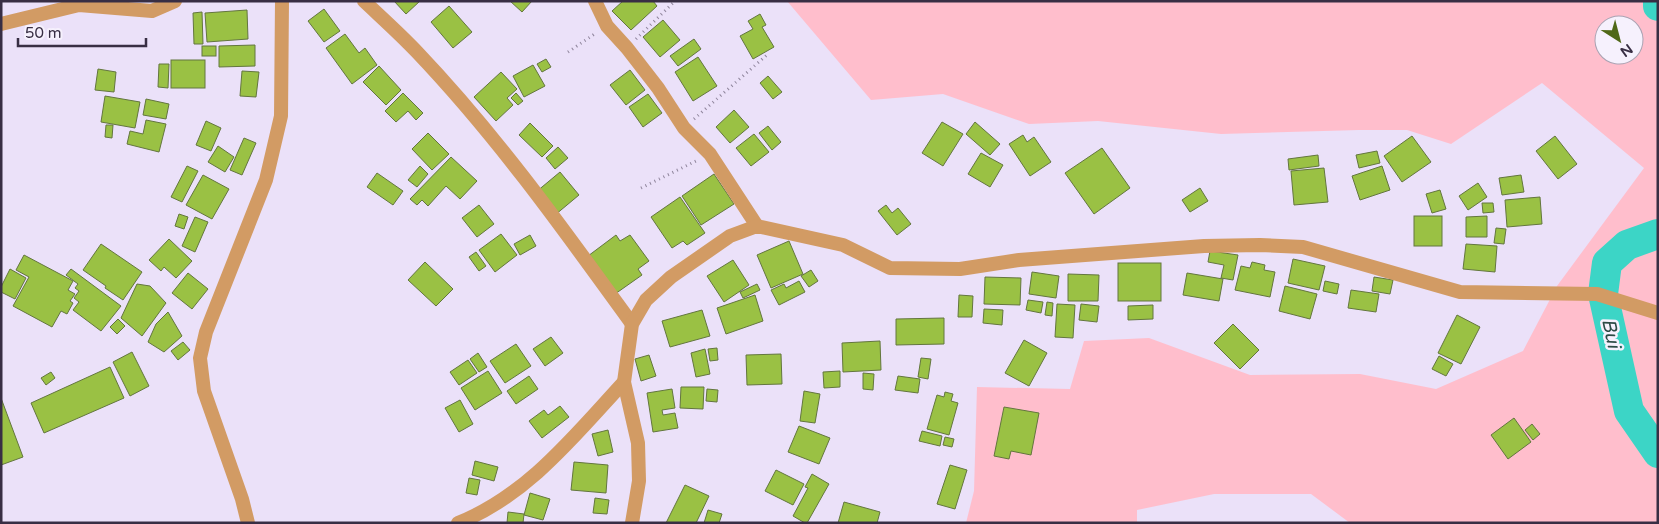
<svg xmlns="http://www.w3.org/2000/svg" width="1659" height="524" viewBox="0 0 1659 524" font-family="'Varela Round',sans-serif">
<style>
.green{fill:#ffbecc;fill-rule:evenodd}
.lines{fill:none;stroke-linecap:round;stroke-linejoin:round}
.river{stroke:#3cd5c6;stroke-width:30}
.building{fill:#9ac144;stroke:#63763e}
.path{stroke:#90869d;stroke-width:3;stroke-dasharray:1 4;stroke-linecap:butt}
.minor{stroke:#d29b64;stroke-width:14}
.tertiary{stroke:#d29b64;stroke-width:14}
.labels{text-anchor:middle;stroke-width:5;stroke-linejoin:round;paint-order:stroke}
.water-label{font-size:19px;font-style:italic;fill:#2c4b46;stroke:#f6f1fd}
</style>
<rect width="100%" height="100%" fill="#ebe1f9"/>
<path class="green" d="M787 1H1658V523H1350L1311 494H1214L1137 510V523H966L974 491 977 387 1070 389 1084 341 1149 338 1250 375 1360 374 1436 389 1523 351 1557 286 1644 168 1542 83 1451 144 1407 130H1359L1221 134 1098 121 1029 124 943 94 871 100ZM1604 25H1634V55H1604Z"/>
<g class="lines">
<g class="river">
<polyline points="1658,3 1658,6"/>
<polyline points="1658,234 1627,245 1607,263 1603,294 1629,411 1658,453"/>
</g>
</g>
<g class="building">
<polygon points="394,1 420,1 406,14"/>
<polygon points="510,1 532,1 522,12"/>
<polygon points="623,1 653,1 657,6 631,30 612,11"/>
<polygon points="449,6 472,32 453,48 431,22"/>
<polygon points="324,9 340,31 324,42 308,21"/>
<polygon points="247,10 248,39 207,42 205,13"/>
<polygon points="202,12 203,44 194,44 193,13"/>
<polygon points="760,14 766,25 762,27 774,47 753,59 740,36 753,29 748,21"/>
<polygon points="663,20 680,40 660,57 643,37"/>
<polygon points="345,34 359,53 365,48 377,65 352,84 326,48"/>
<polygon points="694,39 701,49 678,66 670,56"/>
<polygon points="255,45 255,66 219,67 219,46"/>
<rect x="202" y="46" width="14" height="10"/>
<polygon points="698,57 717,86 693,101 675,72"/>
<polygon points="546,59 551,67 542,72 537,64"/>
<rect x="171" y="60" width="34" height="28"/>
<polygon points="159,64 169,64 168,88 158,87"/>
<polygon points="533,65 545,86 524,97 513,76"/>
<polygon points="379,66 401,90 386,105 363,82"/>
<polygon points="98,69 116,72 114,92 95,90"/>
<polygon points="630,70 645,90 626,105 610,85"/>
<polygon points="242,71 259,72 256,97 240,96"/>
<polygon points="501,72 517,89 507,98 513,105 496,121 474,97"/>
<polygon points="768,76 782,92 773,99 760,83"/>
<polygon points="403,93 423,113 416,120 408,111 396,122 385,111"/>
<polygon points="516,93 523,101 518,105 511,98"/>
<polygon points="648,94 662,113 643,127 629,107"/>
<polygon points="105,96 140,102 135,128 101,122"/>
<polygon points="146,99 169,104 166,119 143,115"/>
<polygon points="734,110 749,127 730,143 716,127"/>
<polygon points="146,120 166,124 159,152 127,144 130,131 143,134"/>
<polygon points="206,121 221,128 211,151 196,145"/>
<polygon points="942,122 963,134 943,166 922,153"/>
<polygon points="975,122 1000,144 990,155 966,134"/>
<polygon points="530,123 553,146 542,157 519,135"/>
<polygon points="106,125 113,125 112,138 105,137"/>
<polygon points="768,126 781,142 772,150 759,133"/>
<polygon points="428,133 449,154 432,170 412,149"/>
<polygon points="754,134 769,152 751,166 736,148"/>
<polygon points="1023,135 1027,142 1034,137 1051,162 1030,176 1009,144"/>
<polygon points="1412,136 1431,162 1402,182 1384,156"/>
<polygon points="1555,136 1577,164 1558,179 1536,151"/>
<polygon points="244,138 256,143 242,175 230,170"/>
<polygon points="218,146 234,157 225,172 208,162"/>
<polygon points="558,147 568,158 555,169 546,158"/>
<polygon points="1102,148 1130,188 1094,214 1065,173"/>
<polygon points="1377,151 1380,163 1359,168 1356,155"/>
<polygon points="981,153 1003,165 990,187 968,174"/>
<polygon points="1318,155 1319,166 1289,170 1288,159"/>
<polygon points="451,157 477,181 460,199 446,186 428,206 422,200 417,205 410,199"/>
<polygon points="187,166 198,171 182,202 171,197"/>
<polygon points="420,166 428,174 417,187 408,180"/>
<polygon points="1382,166 1390,190 1360,200 1352,176"/>
<polygon points="1324,168 1328,202 1294,205 1291,171"/>
<polygon points="560,172 579,195 555,215 536,192"/>
<polygon points="377,173 403,191 393,205 367,187"/>
<polygon points="714,174 734,204 701,225 682,196"/>
<polygon points="203,175 229,189 212,219 186,205"/>
<polygon points="1521,175 1524,192 1502,195 1499,178"/>
<polygon points="1478,183 1487,197 1468,210 1459,196"/>
<polygon points="1200,188 1208,201 1190,212 1182,200"/>
<polygon points="1440,190 1446,209 1432,213 1426,194"/>
<polygon points="680,197 705,233 687,245 683,241 672,248 651,217"/>
<polygon points="1540,197 1542,224 1507,227 1505,200"/>
<polygon points="1482,203 1493,203 1494,212 1483,213"/>
<polygon points="479,205 494,224 477,237 462,218"/>
<polygon points="886,205 892,213 898,208 911,224 897,235 878,211"/>
<polygon points="179,214 188,217 184,229 175,226"/>
<rect x="1414" y="216" width="28" height="30"/>
<polygon points="1487,216 1487,237 1466,237 1466,217"/>
<polygon points="195,217 208,222 195,252 182,246"/>
<polygon points="1496,228 1506,229 1504,244 1494,243"/>
<polygon points="501,234 517,255 495,272 479,250"/>
<polygon points="530,235 536,246 520,255 514,244"/>
<polygon points="616,235 620,241 630,235 649,261 638,269 642,275 615,294 588,256"/>
<polygon points="169,239 192,261 176,278 164,267 161,271 149,260"/>
<polygon points="789,241 803,274 771,288 757,255"/>
<polygon points="101,244 142,272 123,300 105,288 106,286 83,270"/>
<polygon points="1466,244 1497,246 1495,272 1463,269"/>
<polygon points="1210,251 1238,255 1233,280 1221,278 1224,265 1208,262"/>
<polygon points="476,252 486,266 479,271 469,257"/>
<polygon points="24,255 73,281 68,290 75,294 70,301 73,303 67,314 61,311 52,327 13,306 29,277 16,270"/>
<polygon points="1293,259 1325,266 1319,290 1288,283"/>
<polygon points="733,260 749,285 724,302 707,276"/>
<polygon points="425,262 453,289 436,306 408,280"/>
<polygon points="1252,262 1265,265 1264,270 1275,272 1270,297 1235,290 1241,266 1250,268"/>
<rect x="1118" y="263" width="43" height="38"/>
<polygon points="10,269 26,278 15,299 1,292 1,287"/>
<polygon points="71,269 121,306 101,331 73,310 79,302 74,298 79,291 75,288 78,284 66,275"/>
<polygon points="811,270 818,281 809,287 801,276"/>
<polygon points="1032,272 1059,276 1056,298 1029,294"/>
<polygon points="188,273 208,289 192,309 172,293"/>
<polygon points="1187,273 1223,279 1219,301 1183,295"/>
<polygon points="1068,274 1099,275 1098,301 1068,301"/>
<polygon points="985,277 1021,278 1020,305 984,304"/>
<polygon points="1374,277 1393,280 1390,294 1372,291"/>
<polygon points="799,281 805,292 779,305 771,290 784,284 786,288"/>
<polygon points="1325,281 1339,284 1337,294 1323,291"/>
<polygon points="137,284 150,286 166,303 142,336 121,318"/>
<polygon points="757,284 760,290 743,298 740,292"/>
<polygon points="1285,286 1317,294 1310,319 1279,311"/>
<polygon points="1351,290 1379,294 1376,312 1348,308"/>
<polygon points="755,295 763,321 726,334 717,308"/>
<polygon points="959,295 973,296 972,317 958,317"/>
<polygon points="1028,300 1043,302 1041,313 1026,310"/>
<polygon points="1047,302 1053,303 1052,316 1045,315"/>
<polygon points="1057,304 1075,305 1073,338 1055,337"/>
<polygon points="1081,304 1099,306 1097,322 1079,320"/>
<polygon points="1153,305 1153,319 1128,320 1128,306"/>
<polygon points="984,309 1003,310 1002,325 983,323"/>
<polygon points="702,310 710,336 670,347 662,321"/>
<polygon points="168,312 182,336 164,352 148,342 156,324"/>
<polygon points="1457,315 1480,327 1461,364 1438,353"/>
<polygon points="944,318 944,344 896,345 896,319"/>
<polygon points="118,319 125,326 117,334 110,327"/>
<polygon points="1233,324 1259,350 1240,369 1214,343"/>
<polygon points="551,337 563,353 545,366 533,349"/>
<polygon points="1024,340 1047,353 1029,386 1005,373"/>
<polygon points="880,341 881,370 843,372 842,343"/>
<polygon points="183,342 190,350 178,360 171,351"/>
<polygon points="516,344 531,366 505,383 490,361"/>
<polygon points="717,348 718,360 710,361 708,349"/>
<polygon points="705,349 710,374 696,377 691,353"/>
<polygon points="132,352 149,386 130,396 113,362"/>
<polygon points="478,353 487,367 479,372 470,359"/>
<polygon points="781,354 782,384 747,385 746,355"/>
<polygon points="649,355 656,376 641,381 635,359"/>
<polygon points="1439,356 1453,364 1446,376 1432,369"/>
<polygon points="921,358 931,359 928,379 918,377"/>
<polygon points="468,360 477,373 459,385 450,372"/>
<polygon points="110,367 124,398 44,433 31,403"/>
<polygon points="488,371 502,393 475,410 461,388"/>
<polygon points="840,371 840,387 824,388 823,372"/>
<polygon points="51,372 55,378 46,385 41,378"/>
<polygon points="863,373 874,374 873,390 863,389"/>
<polygon points="529,376 538,389 516,404 507,391"/>
<polygon points="898,376 920,379 918,393 895,390"/>
<polygon points="681,387 704,387 703,409 680,408"/>
<polygon points="672,389 675,408 662,410 663,415 675,413 678,428 653,432 647,393"/>
<polygon points="707,389 718,390 717,402 706,401"/>
<polygon points="804,391 820,394 815,423 800,421"/>
<polygon points="945,392 953,394 951,401 958,403 949,435 927,429 937,395 944,397"/>
<polygon points="1,398 23,457 1,465"/>
<polygon points="460,400 473,424 459,432 445,408"/>
<polygon points="560,406 569,417 542,438 529,421 544,410 548,415"/>
<polygon points="1004,407 1039,413 1031,455 1011,451 1009,459 994,456"/>
<polygon points="1514,418 1531,442 1508,459 1491,435"/>
<polygon points="1532,424 1540,434 1533,440 1525,430"/>
<polygon points="799,426 830,438 819,464 788,452"/>
<polygon points="608,430 613,452 598,456 592,434"/>
<polygon points="922,431 942,436 940,446 919,441"/>
<polygon points="945,437 954,439 952,447 943,445"/>
<polygon points="475,461 498,467 494,481 472,475"/>
<polygon points="574,462 608,465 606,493 571,490"/>
<polygon points="950,465 967,470 955,509 937,504"/>
<polygon points="776,470 804,484 793,505 765,491"/>
<polygon points="812,474 829,484 807,523 805,523 793,516 808,488 805,487"/>
<polygon points="469,478 480,480 477,495 466,493"/>
<polygon points="685,485 709,496 696,523 666,523"/>
<polygon points="530,493 550,499 543,520 524,515"/>
<polygon points="595,498 609,500 607,514 593,513"/>
<polygon points="844,502 880,512 877,523 838,523"/>
<polygon points="708,510 722,514 719,523 704,523"/>
<polygon points="508,512 524,514 523,523 507,523"/>
</g>
<g class="lines">
<g class="path">
<polyline points="636,39 675,1"/>
<polyline points="568,52 596,33"/>
<polyline points="694,119 768,54"/>
<polyline points="641,188 696,161"/>
</g>
<g class="minor">
<polyline points="595,1 607,26 627,48 658,88 684,128 710,154 757,226"/>
<polyline points="248,523 242,499 204,391 200,358 206,332 266,180 281,116 282,1"/>
</g>
<g class="tertiary">
<path d="M364 1C382 18 400 34 417 52 497 136 564 230 632 324"/>
<polyline points="1,24 79,5 152,11 175,1"/>
<path d="M458 523C527 496 575 435 624 382"/>
<polyline points="632,523 639,481 638,443 624,382 632,324 646,300 671,277 730,236 757,226 843,245 890,268 960,269 1019,260 1204,246 1260,245 1303,247 1460,292 1597,294 1658,313"/>
</g>
</g>
<g class="labels">
<g class="water-label">
<text transform="translate(1612 333) rotate(78)" y="7">Bui</text>
</g>
</g>
<rect width="1659" height="524" fill="none" stroke="#382e44" stroke-width="5"/>
<g transform="translate(1619 40) rotate(144)"><circle r="24" fill="#f6f1fd" stroke="#aaa3b3"/>
<path d="M0-4L9 19L0 12L-9 19Z" fill="#506818"/>
<text y="-8" font-size="14" font-weight="bold" text-anchor="middle" fill="#382e44">N</text>
</g>
<path d="M18 38v8h128v-8" fill="none" stroke="#382e44" stroke-width="2.5"/>
<text x="25" y="38" font-size="15" fill="#382e44" stroke="#f6f1fd" stroke-width="4" paint-order="stroke">50 m</text>
</svg>
